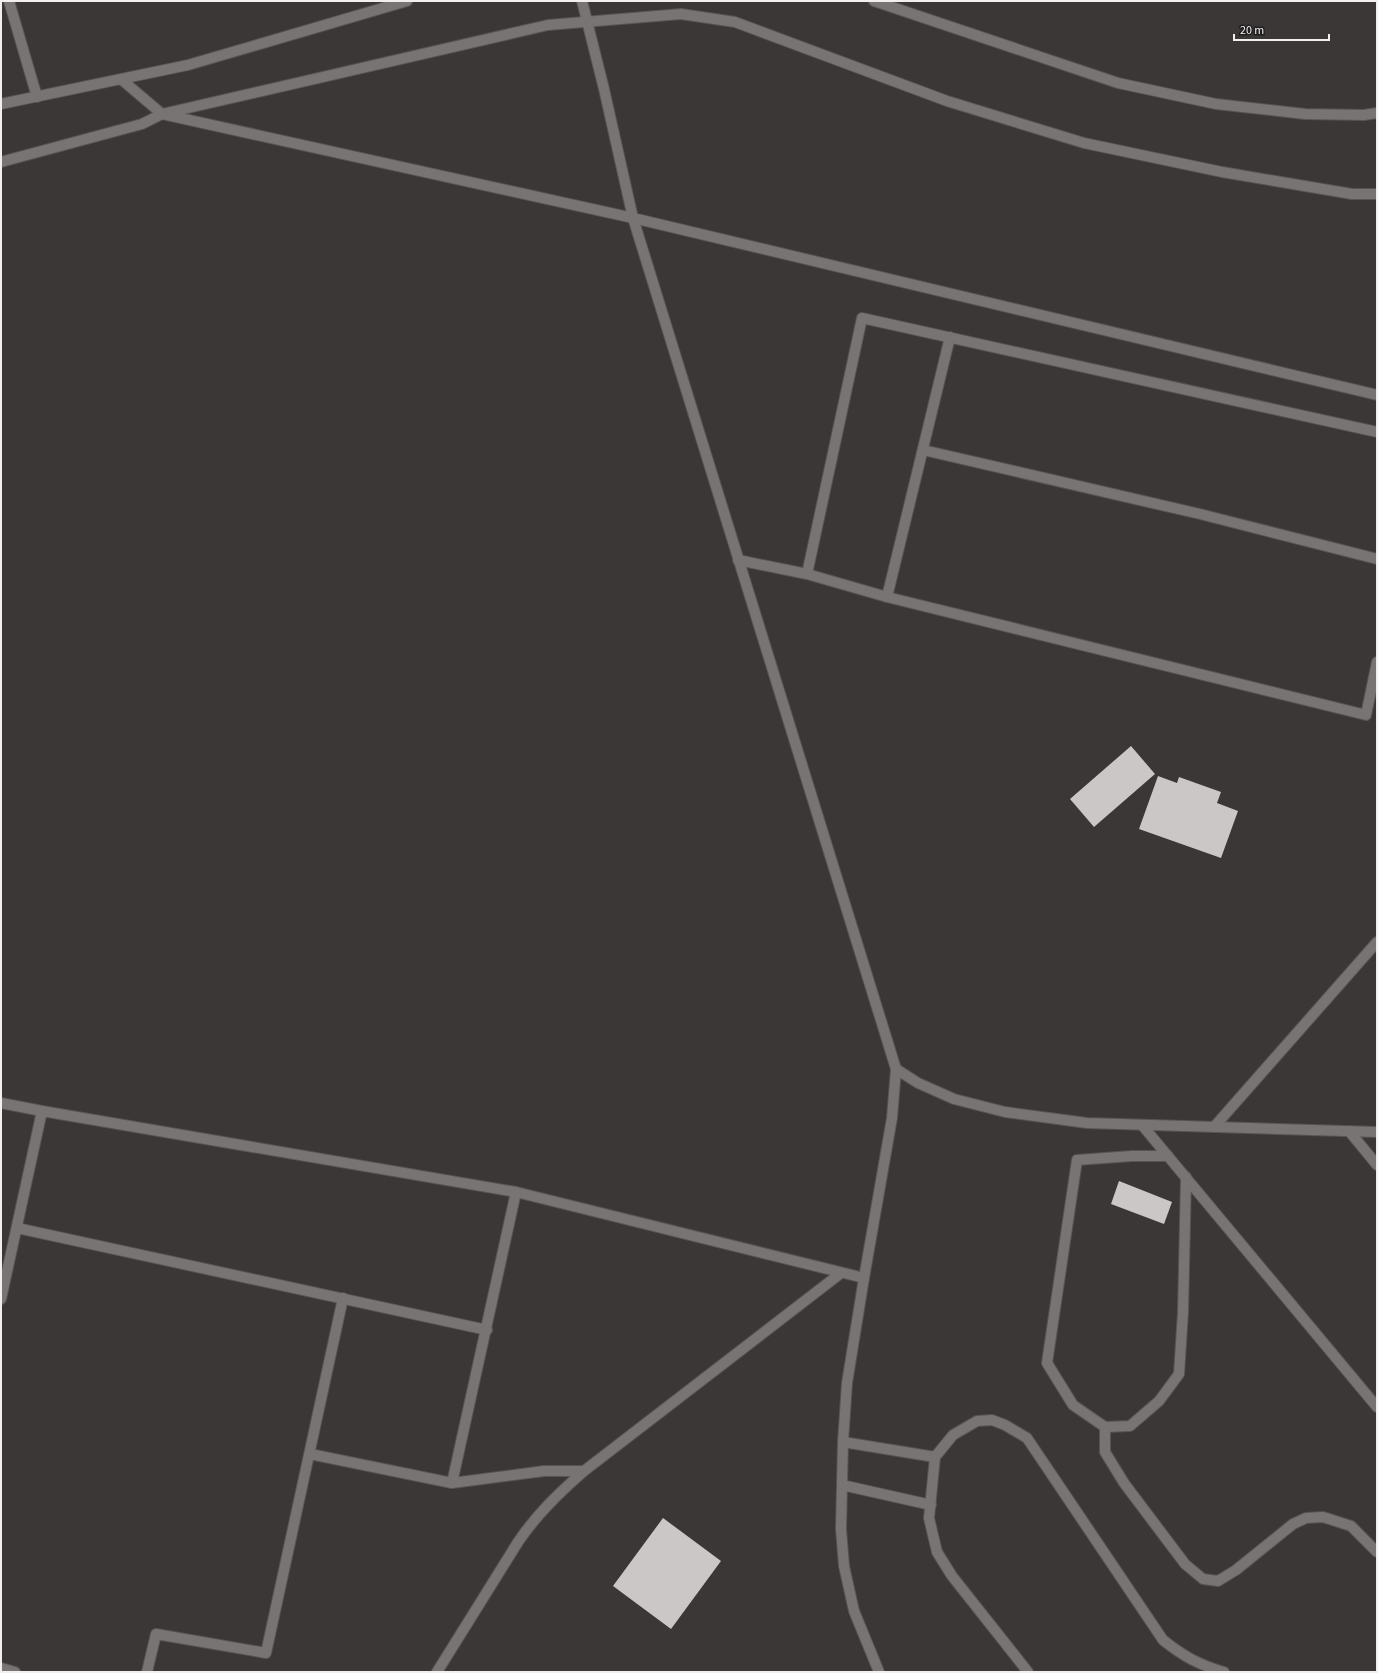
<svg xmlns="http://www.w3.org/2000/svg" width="1378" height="1673" viewBox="0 0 1378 1673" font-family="'Source Sans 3',sans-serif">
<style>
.building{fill:#ccc7c7}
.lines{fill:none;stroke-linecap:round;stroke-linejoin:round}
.minor-casing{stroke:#585454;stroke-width:12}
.minor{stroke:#797474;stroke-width:10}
</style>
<rect width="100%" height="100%" fill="#3b3737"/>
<g class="building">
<polygon points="1131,746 1155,774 1094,827 1070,799"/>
<polygon points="1158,776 1177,783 1179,777 1221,792 1217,803 1238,811 1221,858 1139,829"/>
<polygon points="1119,1181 1172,1202 1164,1224 1111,1204"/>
<polygon points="663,1518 721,1561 671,1629 613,1586"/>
</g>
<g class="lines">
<g class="minor-casing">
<g id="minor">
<polyline points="9,1 37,97"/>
<polyline points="582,1 604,89 633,218 896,1069 892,1118 864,1278 847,1383 843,1442 841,1529 844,1566 854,1611 879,1672"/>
<polyline points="874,1 1118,83 1216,104 1305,114 1364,115 1377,113"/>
<polyline points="122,80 162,114 633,218 1377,395"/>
<polyline points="1,104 188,65 407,1"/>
<polyline points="1,162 142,124 162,114 548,25 681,14 735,22 947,101 1084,143 1222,172 1352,194 1377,194"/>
<polyline points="923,450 1200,514 1377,559"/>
<polyline points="738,560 807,574 887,597 1366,715 1377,662"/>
<polyline points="807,574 862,318 1377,432"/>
<polyline points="887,597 950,337"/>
<polyline points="896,1069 918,1083 954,1099 1005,1112 1087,1123 1377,1132"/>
<polyline points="1,1103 42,1111"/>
<polyline points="1142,1125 1377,1407"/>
<polyline points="1214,1127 1377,942"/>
<polyline points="1349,1131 1377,1165"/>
<polyline points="1168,1156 1132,1156 1077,1160 1047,1363 1073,1405 1105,1427 1130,1426 1159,1401 1179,1374 1183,1312 1186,1177"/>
<polyline points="17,1228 487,1330"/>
<polyline points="1,1299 42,1111 516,1192 864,1278"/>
<polyline points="1105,1427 1105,1452 1124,1483 1185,1564 1203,1579 1218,1581 1236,1570 1293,1524 1306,1518 1323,1517 1351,1526 1377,1552"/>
<polyline points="843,1442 935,1457"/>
<polyline points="310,1454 452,1483 544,1471 584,1471"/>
<polyline points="452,1483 516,1192"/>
<polyline points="842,1485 931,1505"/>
<polyline points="1,1668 15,1672"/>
<polyline points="147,1672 156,1634 266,1653 343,1298"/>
<path d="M437 1672 518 1542C537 1514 559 1493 584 1471L841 1273"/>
<path d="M1028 1672 952 1576 937 1552 929 1518 935 1457 953 1435 977 1421 992 1420 1005 1425 1027 1438 1163 1640C1183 1656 1199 1665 1224 1672"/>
</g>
</g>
<use href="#minor" class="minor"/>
</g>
<rect width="1378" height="1673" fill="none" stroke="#f2efef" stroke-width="4"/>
<path d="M1234 34v6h95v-6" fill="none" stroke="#f2efef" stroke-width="2"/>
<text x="1240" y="34" font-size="12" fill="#f2efef" stroke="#201f1f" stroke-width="3" paint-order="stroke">20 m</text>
</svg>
